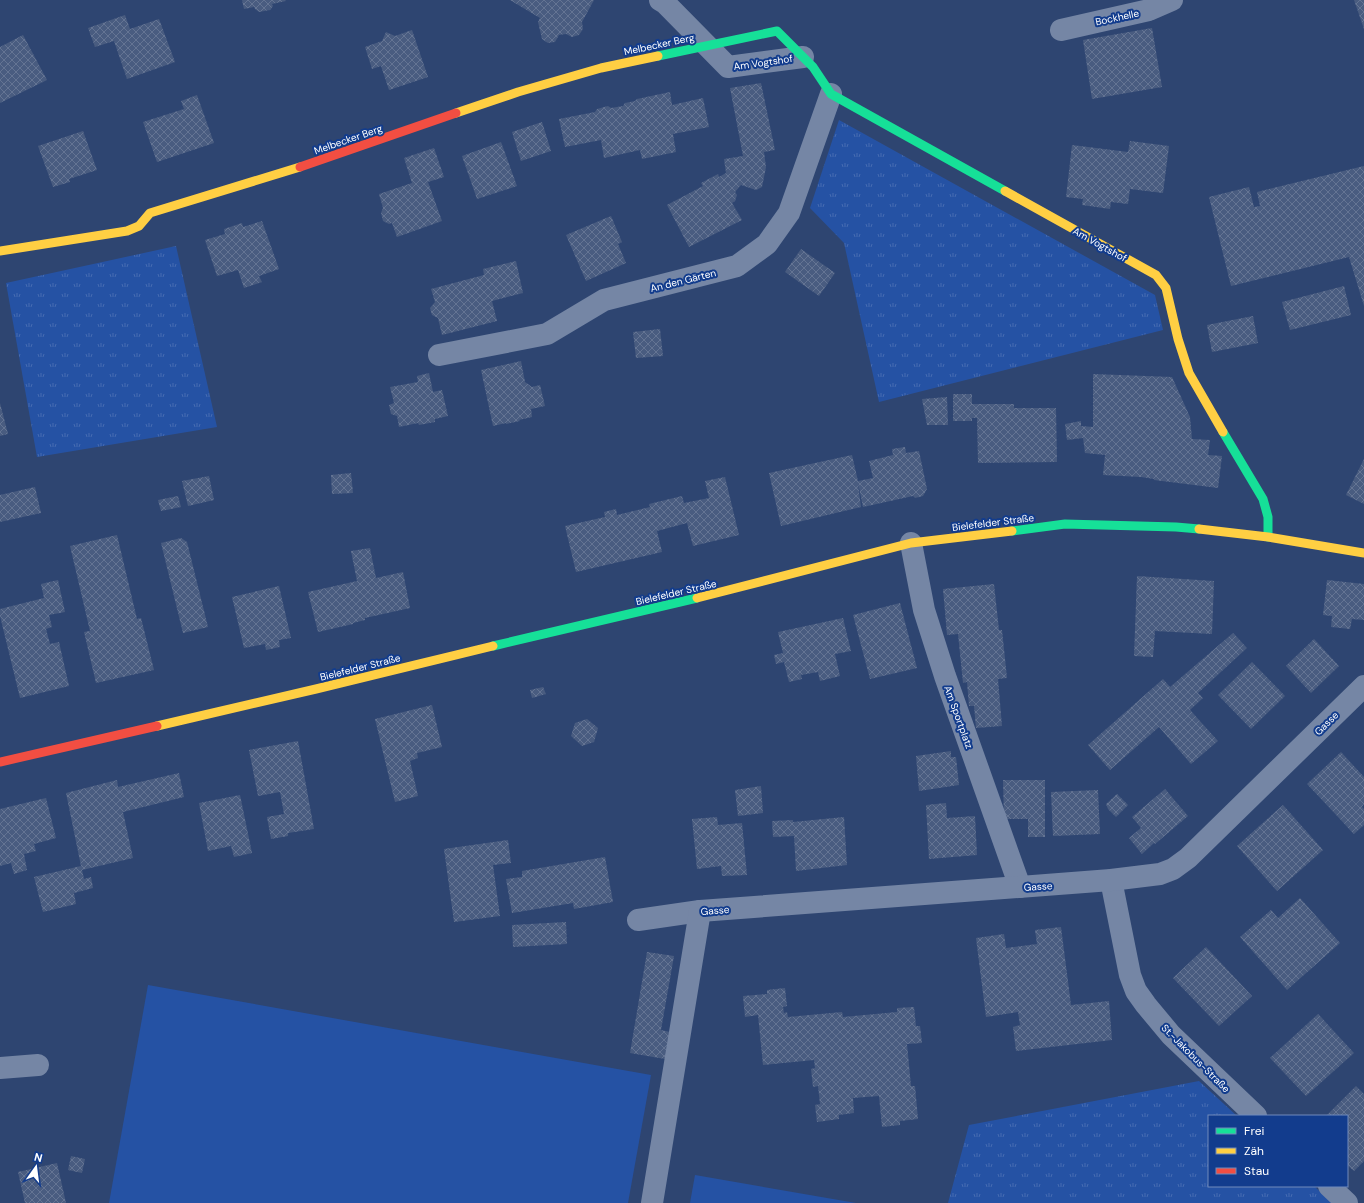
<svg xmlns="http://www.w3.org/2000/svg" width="1364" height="1203" viewBox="0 0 1364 1203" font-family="'DM Sans',sans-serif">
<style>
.grass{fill:url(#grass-tufts)}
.park{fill:#2552a4}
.building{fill:url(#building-cross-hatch)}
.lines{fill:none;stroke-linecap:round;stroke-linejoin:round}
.street{stroke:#7586a5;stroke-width:22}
.fast{stroke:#16e098;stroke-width:9}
.slow{stroke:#ffcf43;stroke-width:9}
.jam{stroke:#f24e42;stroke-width:9}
.labels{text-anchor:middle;stroke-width:4;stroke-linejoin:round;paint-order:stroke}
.street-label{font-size:10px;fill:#fff;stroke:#123c8d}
</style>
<defs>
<pattern id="grass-tufts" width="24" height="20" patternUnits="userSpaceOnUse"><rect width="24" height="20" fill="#2552a4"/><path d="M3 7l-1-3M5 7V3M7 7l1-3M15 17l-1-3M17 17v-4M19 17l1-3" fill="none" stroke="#466cb2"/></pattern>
<pattern id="building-cross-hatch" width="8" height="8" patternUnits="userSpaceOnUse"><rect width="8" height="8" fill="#495c80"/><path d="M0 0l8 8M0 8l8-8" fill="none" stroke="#647493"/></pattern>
</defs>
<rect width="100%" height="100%" fill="#2e4571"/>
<g class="grass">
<polygon points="839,120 1155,295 1163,330 879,402 844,243 810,208"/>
<polygon points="176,246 217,427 37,457 6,283"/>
<polygon points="1199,1081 1237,1116 1209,1116 1209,1186 1314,1186 1332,1203 948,1203 969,1125"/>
</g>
<g class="park">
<polygon points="148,985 651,1075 628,1203 109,1203"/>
<polygon points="695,1175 856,1203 690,1203"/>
</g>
<g class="building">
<polygon points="242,0 285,0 286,1 272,4 273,6 270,10 259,12 255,9 254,7 244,9"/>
<polygon points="510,0 594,0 582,22 583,29 579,35 572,37 566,34 559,35 555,42 548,43 542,39 538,22 540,18"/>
<polygon points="1354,0 1364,0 1364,29"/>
<polygon points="125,15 130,29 159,19 175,62 127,79 114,41 95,47 88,28"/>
<polygon points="1152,28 1162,87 1092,99 1083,40"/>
<polygon points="412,30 428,77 389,90 381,66 372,69 365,47 382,41 386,32 395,36"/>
<polygon points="23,35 47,80 0,103 0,47"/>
<polygon points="761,83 775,150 764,152 766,167 762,187 756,190 741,185 735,192 737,195 735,201 732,203 742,220 689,247 667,205 703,186 701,183 718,174 719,177 726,173 724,159 743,156 730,88"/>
<polygon points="670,92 672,105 703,98 709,127 673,134 676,152 642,159 640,150 604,158 601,140 565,147 559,119 595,112 597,109 608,106 611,108 623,106 625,103 635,101 637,99"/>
<polygon points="197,95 214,143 157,162 143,122 184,109 181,101"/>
<polygon points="542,122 551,151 521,161 512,132"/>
<polygon points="83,131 97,170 69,179 70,182 53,187 38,146"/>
<polygon points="1130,141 1169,146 1163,193 1130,189 1128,204 1111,202 1110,209 1082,205 1083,199 1066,197 1072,145 1128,152"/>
<polygon points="501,142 517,186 477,199 462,156"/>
<polygon points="434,148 444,177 428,182 442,221 397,237 392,223 389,224 383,221 381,213 383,208 379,194 412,183 404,158"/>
<polygon points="1364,166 1364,306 1349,257 1231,286 1209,197 1249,187 1254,207 1260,206 1257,192"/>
<polygon points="611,216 622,242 618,244 626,263 586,281 566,235"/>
<polygon points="262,221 279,269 259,276 262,282 244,288 238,270 217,276 205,240 225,234 224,229 242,223 243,227"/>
<polygon points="801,249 835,273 819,296 785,272"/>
<polygon points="516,261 523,293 492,301 497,321 442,335 438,318 432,315 430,308 435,302 431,289 484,275 483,269"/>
<polygon points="1344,286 1351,315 1290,330 1282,302"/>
<polygon points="1253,316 1258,343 1212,352 1207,325"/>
<polygon points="660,329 663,356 636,358 633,332"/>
<polygon points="521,361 525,382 532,387 540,385 545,406 531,409 532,417 519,420 520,421 506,424 506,423 493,426 481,370"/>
<polygon points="429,373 433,392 442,390 448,416 435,419 435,422 419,425 418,423 399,427 397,416 391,414 389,405 394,403 390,387 418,382 417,376"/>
<polygon points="1093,374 1172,377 1190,417 1192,439 1210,440 1208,455 1222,456 1218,488 1154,480 1154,479 1141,477 1103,475 1105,455 1085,453 1083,438 1067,440 1065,424 1081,421 1081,426 1093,427"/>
<polygon points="953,394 972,394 972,404 1014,404 1014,408 1056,408 1057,462 978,463 977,418 972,418 972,421 953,421"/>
<polygon points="947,397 948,425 927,425 922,399"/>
<polygon points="0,403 8,434 0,436"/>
<polygon points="905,447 906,453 919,451 927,489 923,496 915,498 913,496 863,507 858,483 861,507 781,526 769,473 852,455 858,481 873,478 869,461 893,455 892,449"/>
<polygon points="1364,459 1364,504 1346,495"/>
<polygon points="351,473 353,493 332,494 331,475"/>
<polygon points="209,476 214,500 188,506 182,481"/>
<polygon points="725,477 739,535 693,546 687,523 657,531 662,552 576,572 565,526 605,517 604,512 616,509 617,515 650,507 649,504 682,496 684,503 709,498 705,481"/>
<polygon points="35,487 41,513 0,522 0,495"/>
<polygon points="178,496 181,507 161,511 158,500"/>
<polygon points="117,535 137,619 141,618 154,670 96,683 84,632 90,631 70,546"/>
<polygon points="181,538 187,542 208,627 183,633 161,543"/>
<polygon points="370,548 376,578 403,572 410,608 365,618 365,620 353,623 353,624 318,632 308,592 357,581 351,551"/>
<polygon points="1137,576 1214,581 1212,634 1155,631 1153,657 1134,656"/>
<polygon points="58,580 65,612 49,615 52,627 46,629 50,644 59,642 69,686 20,698 0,616 0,609 44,598 41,584"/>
<polygon points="1327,580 1364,584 1364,620 1352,619 1350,629 1331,627 1332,616 1323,615"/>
<polygon points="994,584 999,630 1002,630 1007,678 998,679 1002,726 976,728 974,706 969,706 967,682 963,683 958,634 947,635 943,589"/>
<polygon points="279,586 291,638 279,640 280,647 266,650 265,644 244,648 232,597"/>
<polygon points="900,603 917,668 870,679 853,615"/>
<polygon points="843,618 851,651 835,654 840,676 820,681 818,672 801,675 802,679 789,682 784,662 776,664 774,655 783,653 778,632"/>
<polygon points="1233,633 1247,648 1198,693 1203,698 1190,710 1218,741 1191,764 1159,727 1110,770 1088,745 1163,679 1170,687"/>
<polygon points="1314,639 1339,666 1311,693 1286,666"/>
<polygon points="1252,662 1285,696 1251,729 1218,695"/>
<polygon points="543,687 546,694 532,698 530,690"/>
<polygon points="432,705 442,747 417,753 418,758 410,761 418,796 395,802 375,719"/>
<polygon points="587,719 598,728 594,742 582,746 571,736 575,723"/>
<polygon points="298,741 314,829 288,833 288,836 271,839 267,817 284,814 280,792 258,796 249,750"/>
<polygon points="951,751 951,757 956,757 959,785 919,791 916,756"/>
<polygon points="1341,752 1364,777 1364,804 1362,807 1364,809 1364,825 1354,834 1307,784"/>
<polygon points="179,773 184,797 123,812 133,858 82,870 84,879 91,877 93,888 74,893 76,904 43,912 34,877 81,866 66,793 117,780 118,787"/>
<polygon points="1003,780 1045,780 1045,837 1028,837 1028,819 1004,819"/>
<polygon points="761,786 763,813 738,816 735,790"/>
<polygon points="1165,789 1188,816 1155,844 1154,843 1142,854 1129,838 1141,828 1132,817"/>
<polygon points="1098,790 1100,834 1053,836 1051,792"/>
<polygon points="1117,794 1128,805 1116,817 1108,809 1106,804"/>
<polygon points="240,795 252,853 234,857 231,846 208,851 199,803"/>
<polygon points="46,798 56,838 34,844 36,851 24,854 27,870 14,874 11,863 0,866 0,809"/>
<polygon points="946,803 947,818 975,816 977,855 929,859 926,805"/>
<polygon points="1283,805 1323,850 1277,891 1237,846"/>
<polygon points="717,817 718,825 742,823 747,875 722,876 721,866 697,869 692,819"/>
<polygon points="844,817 847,865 796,871 794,836 773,837 772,821 793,820 793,822"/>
<polygon points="508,840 511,863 493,865 500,916 454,922 444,849"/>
<polygon points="605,857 613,902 574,909 573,903 512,913 506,879 522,877 522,871"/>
<polygon points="1300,898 1340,943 1287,990 1240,937 1271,910 1278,918"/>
<polygon points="566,922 567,944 513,947 512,925"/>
<polygon points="1061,927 1071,1005 1109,1001 1112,1040 1016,1051 1013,1027 1020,1025 1018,1012 986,1017 976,938 1004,934 1006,948 1037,944 1035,930"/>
<polygon points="1206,947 1252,996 1219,1026 1173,978"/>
<polygon points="647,952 674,956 661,1030 670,1032 665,1059 630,1053"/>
<polygon points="785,988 787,1006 783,1007 784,1013 787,1012 788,1017 842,1012 843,1017 897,1012 897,1008 914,1007 916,1026 920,1026 922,1043 907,1044 911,1086 915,1086 918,1119 900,1121 900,1125 882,1127 879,1096 853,1098 854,1113 839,1115 839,1119 817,1122 815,1105 820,1104 818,1086 813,1087 811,1069 815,1068 814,1060 763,1065 758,1015 745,1017 743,996 767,994 767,990"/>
<polygon points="1318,1014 1354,1053 1306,1096 1270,1058"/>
<polygon points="1356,1086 1364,1094 1364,1161 1354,1171 1347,1165 1347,1116 1326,1116"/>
<polygon points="71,1156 85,1159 82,1173 68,1170"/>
<polygon points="57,1163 66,1203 25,1203 18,1172"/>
</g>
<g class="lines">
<g class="street">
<polyline points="660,0 665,3 728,67 803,57"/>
<polyline points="1061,30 1149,10 1172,0"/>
<polyline points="439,355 547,334 604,300 737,266 767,244 789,213 831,94"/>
<polyline points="911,543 924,610 945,676 1020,887"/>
<polyline points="1111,880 1130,975 1136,991 1146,1005 1171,1035 1256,1116"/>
<polyline points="638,920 700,911 1111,880 1160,874 1173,869 1188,858 1364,686"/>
<polyline points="0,1068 38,1065"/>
<polyline points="1329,1186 1347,1203"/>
<polyline points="652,1203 700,911"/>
</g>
<g class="fast">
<polyline points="658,56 777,31 813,67 831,94 1005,191"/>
<polyline points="1223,432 1263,499 1268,517 1268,537"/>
<polyline points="1012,531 1065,524 1176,527 1199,529"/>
<polyline points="493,646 697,598"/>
</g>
<g class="slow">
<polyline points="456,113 518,92 601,68 658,56"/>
<polyline points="1005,191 1156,275 1166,288 1178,339 1189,373 1223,432"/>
<polyline points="0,251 127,231 139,226 150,213 300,167"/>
<polyline points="1199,529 1268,537 1364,553"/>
<polyline points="697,598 911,543 1012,531"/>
<polyline points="157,726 316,689 493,646"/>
</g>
<g class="jam">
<polyline points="300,167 456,113"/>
<polyline points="0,762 157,726"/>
</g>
</g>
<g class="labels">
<g class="street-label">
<text transform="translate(1117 17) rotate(-12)" y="4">Bockhelle</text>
<text transform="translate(659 44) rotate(-12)" y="4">Melbecker Berg</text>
<text transform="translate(763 62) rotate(-8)" y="4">Am Vogtshof</text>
<text transform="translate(348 139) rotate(-19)" y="4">Melbecker Berg</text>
<text transform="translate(1100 244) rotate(29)" y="4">Am Vogtshof</text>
<text transform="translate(683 280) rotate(-14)" y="4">An den Gärten</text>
<text transform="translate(993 522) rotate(-7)" y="4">Bielefelder Straße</text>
<text transform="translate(676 592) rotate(-13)" y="4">Bielefelder Straße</text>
<text transform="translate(360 667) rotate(-14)" y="4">Bielefelder Straße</text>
<text transform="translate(959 717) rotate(70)" y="4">Am Sportplatz</text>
<text transform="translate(1326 723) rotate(-45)" y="4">Gasse</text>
<text transform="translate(1038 886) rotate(-4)" y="4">Gasse</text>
<text transform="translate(715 910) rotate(-5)" y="4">Gasse</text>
<text transform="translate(1196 1058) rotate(45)" y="4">St.-Jakobus-Straße</text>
</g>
</g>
<rect x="1208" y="1115" width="140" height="72" fill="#123c8d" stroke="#718abb"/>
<rect x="1216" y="1128" width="20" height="6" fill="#16e098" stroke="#718abb"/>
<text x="1244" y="1135" font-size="12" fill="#ffffff">Frei</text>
<rect x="1216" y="1148" width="20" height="6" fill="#ffcf43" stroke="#718abb"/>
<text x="1244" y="1155" font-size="12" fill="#ffffff">Zäh</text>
<rect x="1216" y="1168" width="20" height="6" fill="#f24e42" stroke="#718abb"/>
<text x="1244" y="1175" font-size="12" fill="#ffffff">Stau</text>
<g transform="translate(36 1167) rotate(14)" stroke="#123c8d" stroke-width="3" paint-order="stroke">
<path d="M0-3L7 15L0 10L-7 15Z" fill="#ffffff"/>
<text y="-6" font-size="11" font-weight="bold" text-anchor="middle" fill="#ffffff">N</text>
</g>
</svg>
